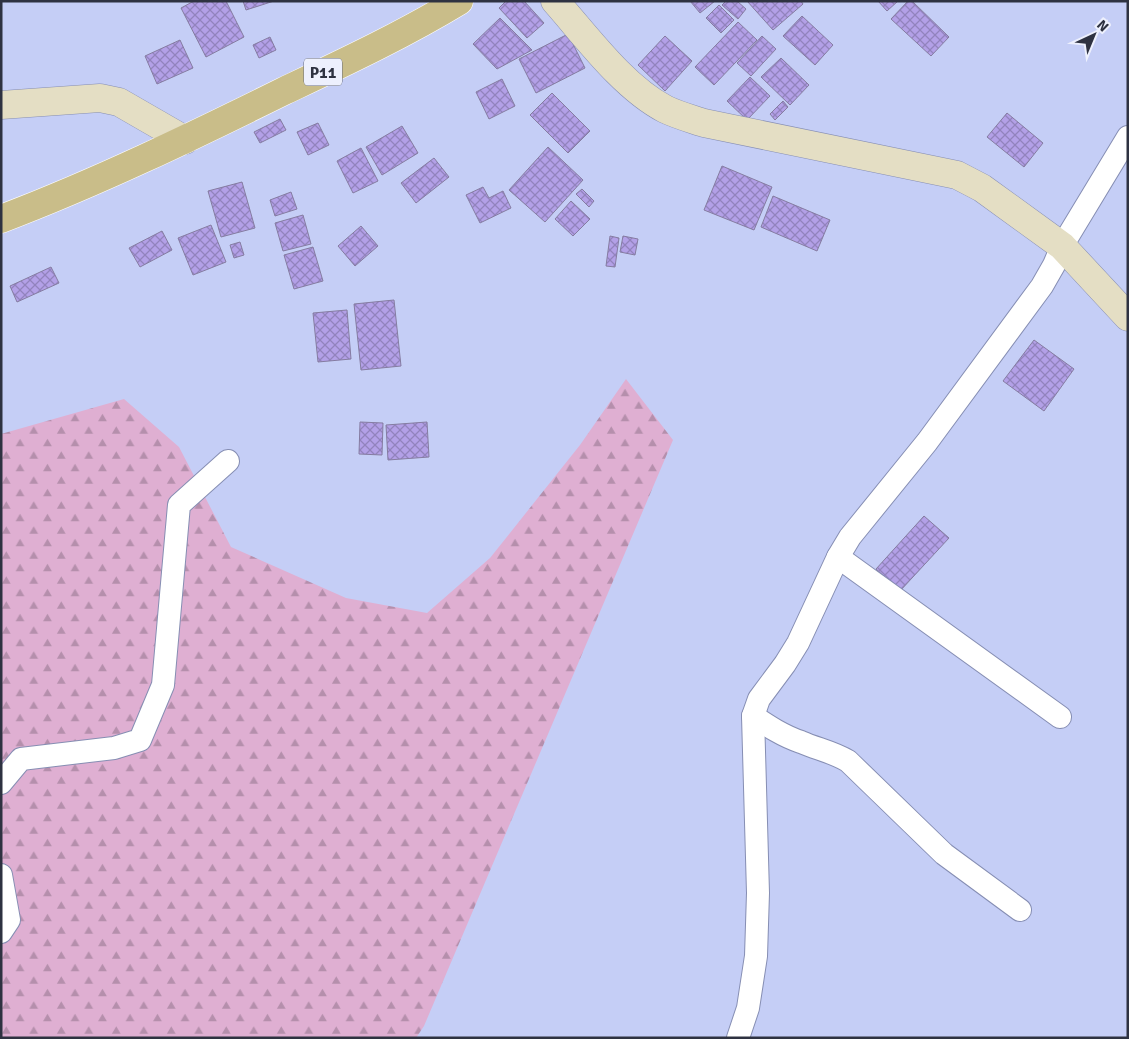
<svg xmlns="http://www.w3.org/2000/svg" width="1129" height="1039" viewBox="0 0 1129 1039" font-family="Signika,sans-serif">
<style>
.forest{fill:url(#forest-firs)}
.building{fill:url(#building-cross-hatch);stroke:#857ca1}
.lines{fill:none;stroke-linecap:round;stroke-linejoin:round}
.street-casing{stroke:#868eb3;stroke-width:24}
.secondary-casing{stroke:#868eb3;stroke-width:29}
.primary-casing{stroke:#fff;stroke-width:29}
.street{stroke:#fff;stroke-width:22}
.secondary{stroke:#e4dec4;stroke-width:28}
.primary{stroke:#c9bd89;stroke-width:28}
.labels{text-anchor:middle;stroke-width:4;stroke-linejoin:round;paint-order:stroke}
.shield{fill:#edf0fd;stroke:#676b79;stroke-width:1}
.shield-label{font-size:16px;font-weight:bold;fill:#2e3241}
</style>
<defs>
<pattern id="forest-firs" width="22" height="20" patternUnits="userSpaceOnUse" patternTransform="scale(1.25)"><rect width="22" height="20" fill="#dfafd2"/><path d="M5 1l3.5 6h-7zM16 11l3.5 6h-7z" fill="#b58fac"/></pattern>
<pattern id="building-cross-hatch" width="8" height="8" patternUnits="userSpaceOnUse" patternTransform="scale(1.25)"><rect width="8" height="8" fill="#b3a0e7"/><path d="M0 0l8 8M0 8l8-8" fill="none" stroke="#9283bd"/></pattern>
</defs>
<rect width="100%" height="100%" fill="#c5cef6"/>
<polygon class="forest" points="626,379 673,440 424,1026 416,1038 1,1038 1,434 124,399 179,447 231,547 346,598 427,613 490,558 580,445"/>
<g class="building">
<polygon points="194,1 226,1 244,37 206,57 181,8"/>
<polygon points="243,1 274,1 246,10"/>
<polygon points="506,1 524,1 544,23 527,38 499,8"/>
<polygon points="690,1 715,1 700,13"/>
<polygon points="726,1 737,1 746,9 738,19 722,5"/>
<polygon points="747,1 801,1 803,4 773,30"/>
<polygon points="878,1 898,1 887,11"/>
<polygon points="908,1 912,1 949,37 931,56 891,19"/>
<polygon points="719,5 734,20 721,33 706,18"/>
<polygon points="802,16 833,45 815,65 783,36"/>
<polygon points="500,18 532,50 497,69 473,44"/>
<polygon points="738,22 757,40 714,85 695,67"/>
<polygon points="568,34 585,68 536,93 519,59"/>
<polygon points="665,36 692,61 665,91 638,65"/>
<polygon points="762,36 776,49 751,76 737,63"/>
<polygon points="270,37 276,50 259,58 253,45"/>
<polygon points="180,40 193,68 157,84 145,56"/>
<polygon points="781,58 809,85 790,105 761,77"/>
<polygon points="750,77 770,96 747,120 727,101"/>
<polygon points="502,79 515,106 489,119 476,92"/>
<polygon points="552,93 590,131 568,153 530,115"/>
<polygon points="783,101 788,107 775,120 770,114"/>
<polygon points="1007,113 1043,143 1024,167 987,137"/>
<polygon points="280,119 286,130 260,143 254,132"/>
<polygon points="318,123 329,145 308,155 297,132"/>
<polygon points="402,126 418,153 382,175 366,147"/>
<polygon points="548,147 583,180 545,222 509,190"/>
<polygon points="361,148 378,181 353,193 337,161"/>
<polygon points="434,158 449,177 416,203 401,183"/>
<polygon points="722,166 772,187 754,230 704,210"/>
<polygon points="242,182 255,228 221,237 208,191"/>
<polygon points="483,187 489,198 503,191 511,208 480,223 466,195"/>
<polygon points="582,189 594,201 589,207 576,194"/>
<polygon points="291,192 297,209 275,216 270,200"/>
<polygon points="773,196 830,220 817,251 761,227"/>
<polygon points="571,201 590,219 573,236 555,219"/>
<polygon points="303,215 311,244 283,251 275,223"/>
<polygon points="211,225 226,262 193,275 178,238"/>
<polygon points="361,226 378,246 355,266 338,246"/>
<polygon points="162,231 172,250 140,267 129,248"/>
<polygon points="610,236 619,238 615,267 606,266"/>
<polygon points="623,236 638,239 635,255 620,252"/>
<polygon points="240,242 244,255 234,258 230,245"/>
<polygon points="313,247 323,281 294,289 284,255"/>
<polygon points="51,267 59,283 17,302 10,286"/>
<polygon points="394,300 401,366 361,370 354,304"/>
<polygon points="347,310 351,359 318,362 313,313"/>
<polygon points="1034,340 1074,369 1044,411 1003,381"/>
<polygon points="360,422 383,423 382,455 359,454"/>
<polygon points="427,422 429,457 388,460 386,425"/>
<polygon points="924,516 949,538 900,591 876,569"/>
</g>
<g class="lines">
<g class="street-casing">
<g id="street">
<polyline points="838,557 1060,717"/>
<path d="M753 716C768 726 783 736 801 742 817 749 833 752 848 761L944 854 1020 910"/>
<polyline points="1,783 21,759 114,748 140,740 163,685 179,505 228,461"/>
<polyline points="1,875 9,920 1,932"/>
<polyline points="738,1038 748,1008 756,956 758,893 753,716 759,699 785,664 798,643 838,557 850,537 927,442 1042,286 1054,265 1062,246 1128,137"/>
</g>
</g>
<g class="secondary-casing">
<g id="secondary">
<path d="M555 1C586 36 623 87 665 109 677 115 692 119 704 123L957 175 982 188 1062 246 1128 317"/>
<polyline points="1,105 100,98 119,102 185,140"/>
</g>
</g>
<g class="primary-casing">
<path id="primary" d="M1 219C98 182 191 137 284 91 343 63 403 35 459 1"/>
</g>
<use href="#street" class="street"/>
<use href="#secondary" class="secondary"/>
<use href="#primary" class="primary"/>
</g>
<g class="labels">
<rect class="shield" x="304" y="58.5" width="38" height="27" rx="4"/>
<g class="shield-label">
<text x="323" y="78">P11</text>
</g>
</g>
<rect width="1129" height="1039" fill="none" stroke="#2e3241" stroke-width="5"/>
<g transform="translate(1094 35) rotate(44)" stroke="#edf0fd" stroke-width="4" paint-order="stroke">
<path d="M0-4L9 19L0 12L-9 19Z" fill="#2e3241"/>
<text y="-8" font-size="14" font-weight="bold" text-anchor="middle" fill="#2e3241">N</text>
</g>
</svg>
